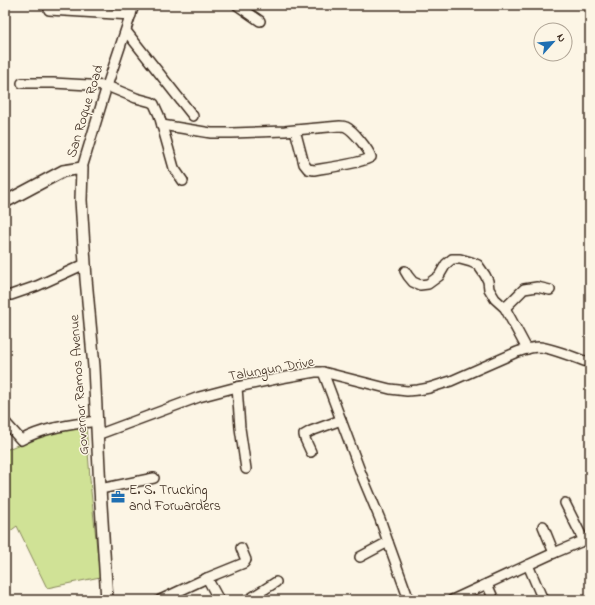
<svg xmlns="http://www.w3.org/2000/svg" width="595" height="605" viewBox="0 0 595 605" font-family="'Indie Flower',sans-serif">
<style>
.green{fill:#d0e296;stroke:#86865a}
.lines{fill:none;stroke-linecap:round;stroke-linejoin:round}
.minor-casing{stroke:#3b2a1e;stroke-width:12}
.major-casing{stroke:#3b2a1e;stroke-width:14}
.minor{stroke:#fcf5e5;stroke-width:9}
.major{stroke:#fcf5e5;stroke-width:11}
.labels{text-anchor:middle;stroke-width:3;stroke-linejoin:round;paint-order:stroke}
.street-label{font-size:14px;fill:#3b2a1e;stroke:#fcf5e5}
.poi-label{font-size:14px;fill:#3b2a1e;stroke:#fcf5e5;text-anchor:start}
</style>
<rect width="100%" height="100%" fill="#fcf5e5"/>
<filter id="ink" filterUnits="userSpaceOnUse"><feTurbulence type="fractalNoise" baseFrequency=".025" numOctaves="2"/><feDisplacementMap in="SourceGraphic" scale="8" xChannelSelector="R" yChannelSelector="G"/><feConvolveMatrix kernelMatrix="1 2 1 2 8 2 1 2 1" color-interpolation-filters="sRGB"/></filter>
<g filter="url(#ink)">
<polygon class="green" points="86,426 91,491 100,577 47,588 17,526 5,535 5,452 8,449 46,433"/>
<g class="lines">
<g class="minor-casing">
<g id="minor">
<polyline points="237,5 260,21"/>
<polyline points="49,10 131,15"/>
<polyline points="126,31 193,116"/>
<polyline points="22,83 53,83 107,86 136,98 151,102 154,104 159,115 174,168 183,181"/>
<path d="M162 125 211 133H232L285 131 295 130 304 164 308 169 314 170C326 168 364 163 371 157 369 150 353 130 346 127 344 126 342 126 340 126L295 130"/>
<polyline points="82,168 107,86 134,5"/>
<polyline points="405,271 408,276 413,282 420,285 428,284 439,276 446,264 452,259 460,259 471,262 478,265 485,275 488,281 489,289 495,299 505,308 527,349"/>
<polyline points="11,295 37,286 85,264"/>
<polyline points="505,308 524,289 537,287 550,290"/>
<polyline points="323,372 362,476 380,519 388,542 409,600"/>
<polyline points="237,387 240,428 246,469"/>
<path d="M5 422 21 440C45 427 70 425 96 421"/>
<path d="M97 435 199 397 237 387 281 378 315 372H323L390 389 407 391 418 390 429 388 451 381 517 352C524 350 531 347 539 347 553 348 575 358 590 363"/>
<polyline points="311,452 305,439 304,435 311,431 341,420"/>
<polyline points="100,489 154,478"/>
<polyline points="565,503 584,541"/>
<polyline points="543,526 554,553"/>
<polyline points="360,557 388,542"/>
<polyline points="528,565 543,600"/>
<polyline points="207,578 219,600"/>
<polyline points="487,584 494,600"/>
<polyline points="160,600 207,578 244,563 246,560 241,548"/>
<polyline points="248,600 276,582"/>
<polyline points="452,600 554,553 590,538"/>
</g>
</g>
<g class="major-casing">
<polyline id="major" points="5,202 63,171 82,168 81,200 86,279 94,367 100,489 107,600"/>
</g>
<use href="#minor" class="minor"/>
<use href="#major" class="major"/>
</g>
</g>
<defs>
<g id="office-bare" transform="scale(1.08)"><path d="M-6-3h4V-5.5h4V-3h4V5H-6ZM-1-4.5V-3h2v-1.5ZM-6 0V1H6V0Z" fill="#1f6fb2" stroke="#fcf5e5" stroke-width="2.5" paint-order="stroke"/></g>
</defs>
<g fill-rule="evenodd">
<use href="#office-bare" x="118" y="497"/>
</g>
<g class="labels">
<g class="street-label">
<text transform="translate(84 111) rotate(-73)" y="5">San Roque Road</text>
<text transform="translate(271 368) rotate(-10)" y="5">Talungun Drive</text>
<text transform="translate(78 385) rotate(-94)" y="5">Governor Ramos Avenue</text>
</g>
<g class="poi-label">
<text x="129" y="494">E. S. Trucking<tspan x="129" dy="16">and Forwarders</tspan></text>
</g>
</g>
<rect width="595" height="605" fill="none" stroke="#fcf5e5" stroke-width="20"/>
<rect x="10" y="10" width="575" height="585" fill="none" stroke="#3b2a1e" stroke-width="1.5" filter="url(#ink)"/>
<g transform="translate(553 42) rotate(63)"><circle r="19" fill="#fcf5e5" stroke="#afa495"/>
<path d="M0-3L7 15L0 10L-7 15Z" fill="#1f6fb2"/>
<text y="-6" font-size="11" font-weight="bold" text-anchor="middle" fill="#3b2a1e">N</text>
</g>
</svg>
